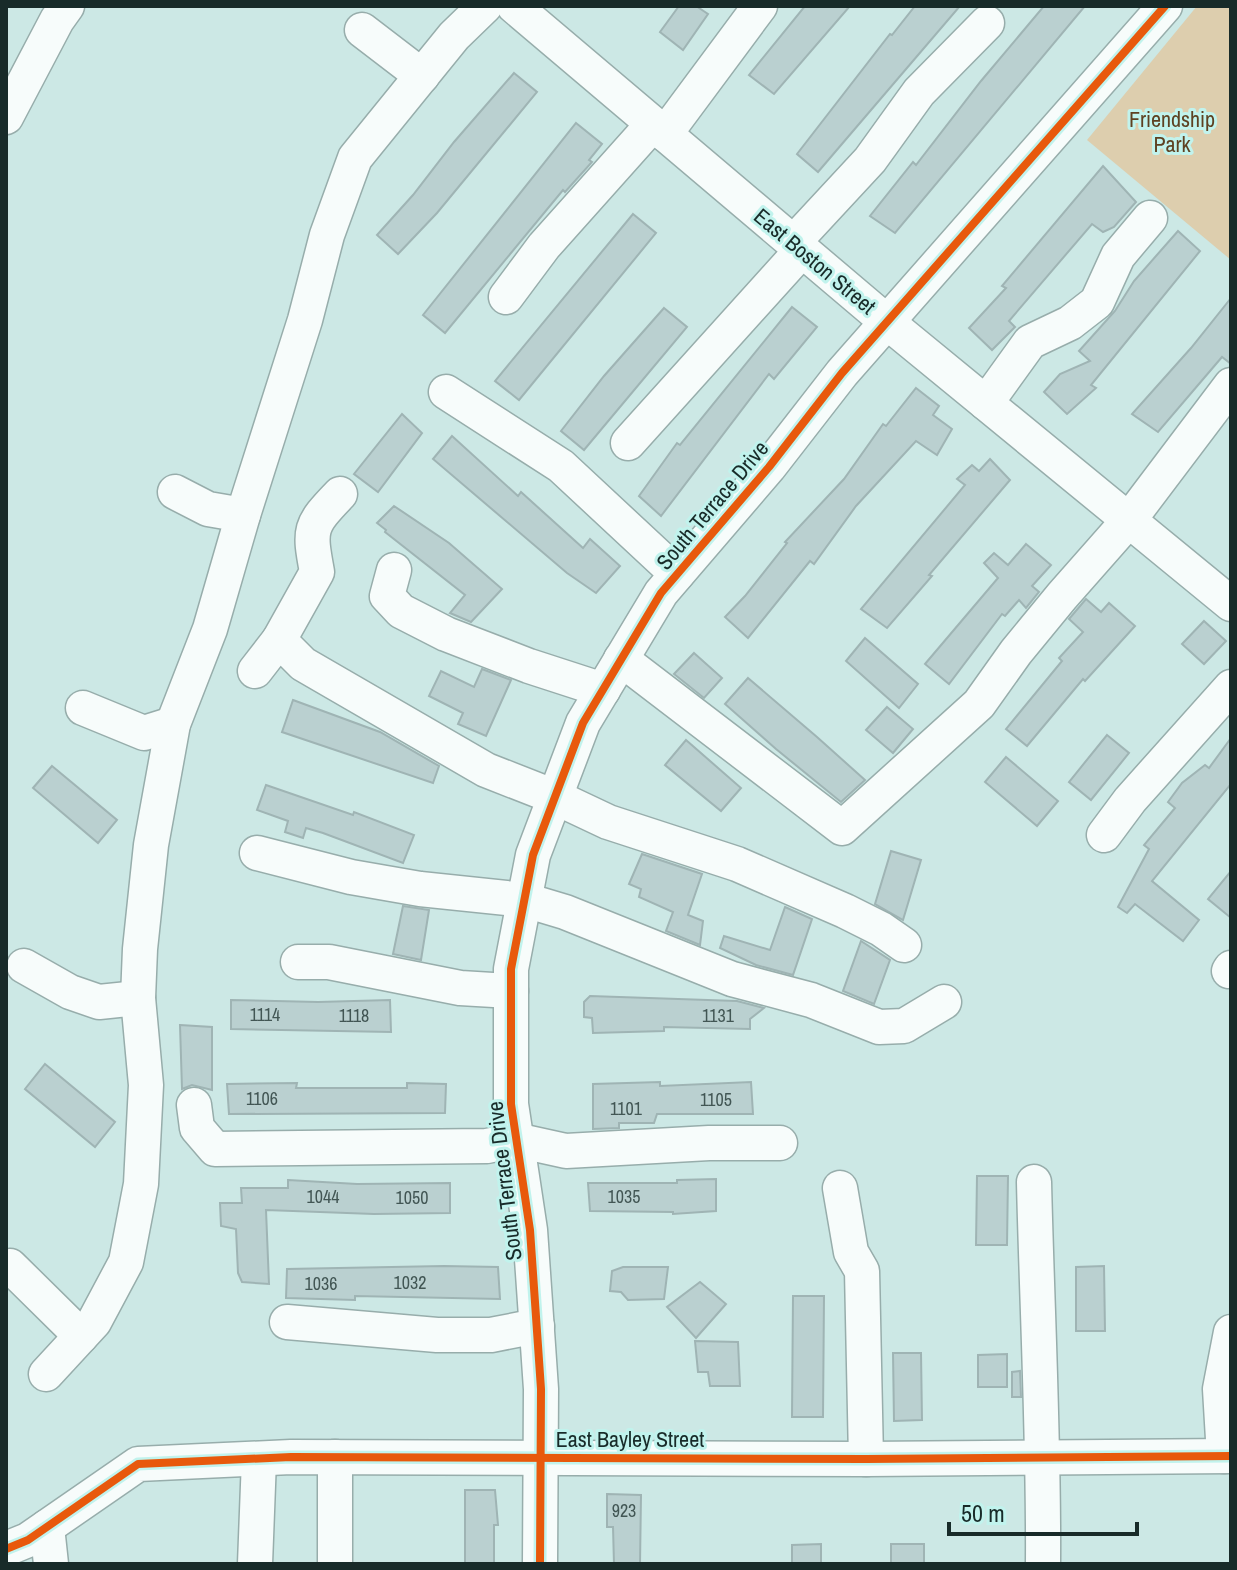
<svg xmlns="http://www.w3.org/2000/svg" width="1237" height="1570" viewBox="0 0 1237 1570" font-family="'Archivo Narrow',sans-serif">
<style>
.green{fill:#ddceae}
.building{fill:#bad0d0;stroke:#9fb4b4;stroke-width:2}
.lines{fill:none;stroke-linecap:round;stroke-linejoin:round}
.minor-casing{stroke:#97adab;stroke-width:37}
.minor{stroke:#f7fcfb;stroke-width:34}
.cycleway-casing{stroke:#c1f3ed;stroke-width:13}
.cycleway{stroke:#e8590c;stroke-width:8}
.labels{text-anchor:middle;stroke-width:6;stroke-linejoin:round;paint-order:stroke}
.number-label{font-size:18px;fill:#425654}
.park-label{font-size:22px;fill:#5e4121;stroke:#c1f3ed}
.street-label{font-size:22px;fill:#182b29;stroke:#c1f3ed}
</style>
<rect width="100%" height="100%" fill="#cce8e5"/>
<polygon class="green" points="1197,6 1231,6 1231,260 1087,140"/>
<g class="building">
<polygon points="679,6 696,6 708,14 683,50 660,32"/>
<polygon points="805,6 850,6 774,94 749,75"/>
<polygon points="915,6 960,6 818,172 797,154 890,34 892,35"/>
<polygon points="1044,6 1085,6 895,233 870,216 913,162 916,165 981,81"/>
<polygon points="514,73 537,92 437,213 398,254 377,235 413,195 454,142"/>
<polygon points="576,123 602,144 589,160 592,162 565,192 563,190 445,333 423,315"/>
<polygon points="1103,166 1136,202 1114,227 1103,232 1092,224 1009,321 1015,327 992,350 969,328 1006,288 1002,286"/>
<polygon points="633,214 656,233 519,400 495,381"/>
<polygon points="1178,231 1200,251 1091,385 1096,388 1067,414 1044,392 1060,374 1090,361 1079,351 1115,311 1134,281"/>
<polygon points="1231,298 1231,364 1222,357 1158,432 1132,414 1191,348"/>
<polygon points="792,307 817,327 774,379 769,374 661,516 639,496 677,443 680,445"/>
<polygon points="664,308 687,327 584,450 561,431 604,376"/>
<polygon points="916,388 939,406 933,415 952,429 937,455 916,441 856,506 814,564 810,561 748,638 725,617 745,596 787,543 785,542 844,479 883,424 886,426"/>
<polygon points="402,414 422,433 378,492 354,474"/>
<polygon points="452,436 518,496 521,492 583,548 590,539 620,566 596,593 567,573 433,459"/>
<polygon points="990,459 1010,480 929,575 932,576 887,628 861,609 965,485 957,479 972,465 979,471"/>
<polygon points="394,506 449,543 502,589 471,622 450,613 465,595 385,532 386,530 377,523"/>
<polygon points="1026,544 1051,565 1032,586 1039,592 1026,608 1019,600 1005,616 1002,614 949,684 925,664 998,578 984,563 994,553 1008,565"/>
<polygon points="1086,599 1101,612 1109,603 1135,626 1085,681 1083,679 1027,746 1006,729 1062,661 1059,658 1083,632 1069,619"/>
<polygon points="1204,621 1226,641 1204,664 1182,644"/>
<polygon points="865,638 918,684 899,708 846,661"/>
<polygon points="694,653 722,678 704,698 674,674"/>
<polygon points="482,669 511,680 486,736 458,724 463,713 429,696 441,671 474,687"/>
<polygon points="748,678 817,737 865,780 841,802 776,749 725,704"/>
<polygon points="293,700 380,732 439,766 433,783 282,732"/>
<polygon points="887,707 913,729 893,753 866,730"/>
<polygon points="1107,735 1129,753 1091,800 1069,782"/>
<polygon points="1231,738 1231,784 1152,881 1199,920 1183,941 1135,904 1127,913 1118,907 1149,849 1144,845 1175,808 1168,802 1182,783 1205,765 1209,768"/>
<polygon points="686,740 741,788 721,811 665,765"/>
<polygon points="1006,757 1058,801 1037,826 985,782"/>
<polygon points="52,766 117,820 98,843 33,788"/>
<polygon points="266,785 353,815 354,812 414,835 403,863 323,833 306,828 303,838 285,832 288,821 257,810"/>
<polygon points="891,851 921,860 903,920 875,904"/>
<polygon points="642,854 702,874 688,915 703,921 700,945 666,931 673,912 639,897 641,889 629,884"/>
<polygon points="1231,871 1231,918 1208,899"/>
<polygon points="403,906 429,910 421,960 393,954"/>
<polygon points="785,907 812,919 793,975 756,965 720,948 724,936 770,950"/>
<polygon points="861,941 890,960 874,1004 843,991"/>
<polygon points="590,996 737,1001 764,1008 750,1019 750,1029 664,1027 664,1031 593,1033 592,1018 584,1017 584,1002"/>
<polygon points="231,1000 318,1002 390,1000 391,1032 231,1029"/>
<polygon points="180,1025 212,1027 212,1090 192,1085 182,1089"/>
<polygon points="45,1064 115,1122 95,1147 25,1089"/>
<polygon points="660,1082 660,1086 751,1082 753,1114 657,1114 654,1123 619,1123 619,1128 593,1129 593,1084"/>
<polygon points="297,1083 296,1088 407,1088 407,1083 446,1084 445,1113 229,1114 227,1084"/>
<polygon points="977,1176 1008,1176 1007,1245 976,1245"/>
<polygon points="716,1179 716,1211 673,1214 673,1212 590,1211 588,1183 677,1183 677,1180"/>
<polygon points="288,1180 357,1184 450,1183 450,1213 374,1214 266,1210 269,1284 242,1282 238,1273 236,1229 221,1226 220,1203 242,1203 241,1188 288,1188"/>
<polygon points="444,1266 498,1267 500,1299 355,1296 355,1300 286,1298 287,1269"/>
<polygon points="1104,1266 1105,1331 1076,1331 1076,1267"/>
<polygon points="623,1267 668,1267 664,1299 628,1300 621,1292 610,1291 612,1271"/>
<polygon points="700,1282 726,1304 696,1338 667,1307"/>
<polygon points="793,1296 824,1296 823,1417 792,1417"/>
<polygon points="695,1341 738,1342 740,1386 710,1386 708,1372 698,1372"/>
<polygon points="893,1353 921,1353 922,1420 894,1421"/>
<polygon points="1007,1354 1007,1387 978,1387 978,1355"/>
<polygon points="1020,1371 1021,1397 1012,1397 1012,1372"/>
<polygon points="465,1490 495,1490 498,1525 494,1525 494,1564 465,1564"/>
<polygon points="607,1494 641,1495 640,1564 614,1564 613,1527 607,1527"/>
<polygon points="821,1544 821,1564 792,1564 792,1545"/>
<rect x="891" y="1544" width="33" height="20"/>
</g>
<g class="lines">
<g class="minor-casing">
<g id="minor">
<polyline points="514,6 887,322 1231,604"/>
<polyline points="362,30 422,76"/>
<polyline points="6,117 57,20 67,6"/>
<polyline points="665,134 760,6"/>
<polyline points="793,243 870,160 919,92 987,23"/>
<polyline points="506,297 544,246 653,124"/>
<polyline points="446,392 561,466 677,574"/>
<polyline points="986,403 1030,342 1070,323 1097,302 1118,256 1150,218"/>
<polyline points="628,443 802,250"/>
<polyline points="175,492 208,509 243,515"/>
<path d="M340 494C309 526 309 529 317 572L279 640 303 664 486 770 555 797 608 822 737 864 845 911 881 929 904 945"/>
<polyline points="394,570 387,596 401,611 446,634 529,666 603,690"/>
<polyline points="621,659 842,828 979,704 1016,652 1062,596 1129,520 1231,385"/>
<polyline points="255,671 279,640"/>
<polyline points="83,708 144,733 173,724"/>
<polyline points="1104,835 1130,800 1231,687"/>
<polyline points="257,853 351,877 420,889 525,900 565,912 732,979 811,1000 879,1027 904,1026 944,1002"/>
<polyline points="298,962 329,962 460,988 511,991"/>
<polyline points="24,966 70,992 99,1002 138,998"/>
<polyline points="1229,971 1231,968"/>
<polyline points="194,1105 197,1128 215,1149 487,1146 516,1140 566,1151 709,1143 780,1143"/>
<path d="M1034 1182C1037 1309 1044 1437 1043 1564"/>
<polyline points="840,1188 851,1252 862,1271 866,1459"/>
<polyline points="10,1266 81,1336"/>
<polyline points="287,1322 437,1335 491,1335 537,1326"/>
<polyline points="46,1374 94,1322 126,1262 141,1184 146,1085 138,998 140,949 151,845 173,724 210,629 243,515 305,320 327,235 355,158 454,36 485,6"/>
<polyline points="1224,1456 1220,1389 1231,1332"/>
<polyline points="47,1527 51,1564"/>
<polyline points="6,1549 28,1540 138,1464 291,1457 866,1459 1231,1456"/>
<polyline points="255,1564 259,1459"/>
<polyline points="335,1564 335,1457"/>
<polyline points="540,1564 541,1389 530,1230 511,1104 511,969 533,855 583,723 661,593 769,467 842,373 1165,6"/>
</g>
</g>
<use href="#minor" class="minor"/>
<g class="cycleway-casing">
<g id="cycleway">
<polyline points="6,1549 28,1540 138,1464 291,1457 866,1459 1231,1456"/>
<polyline points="540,1564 541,1389 530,1230 511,1104 511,969 533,855 583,723 661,593 769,467 842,373 1165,6"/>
</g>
</g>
<use href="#cycleway" class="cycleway"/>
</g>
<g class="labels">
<g class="number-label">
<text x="265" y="1021">1114</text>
<text x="354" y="1022">1118</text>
<text x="718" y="1022">1131</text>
<text x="262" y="1105">1106</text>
<text x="716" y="1106">1105</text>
<text x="626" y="1115">1101</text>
<text x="323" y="1203">1044</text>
<text x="624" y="1203">1035</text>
<text x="412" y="1204">1050</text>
<text x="410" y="1289">1032</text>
<text x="321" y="1290">1036</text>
<text x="624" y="1517">923</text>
</g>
<g class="park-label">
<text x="1172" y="127">Friendship<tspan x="1172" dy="25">Park</tspan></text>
</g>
<g class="street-label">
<text transform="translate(815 261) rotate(40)" y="8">East Boston Street</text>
<text transform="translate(712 505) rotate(-50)" y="8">South Terrace Drive</text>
<text transform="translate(504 1181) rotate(-97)" y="8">South Terrace Drive</text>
<text x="630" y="1447">East Bayley Street</text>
</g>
</g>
<rect width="1237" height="1570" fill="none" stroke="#182b29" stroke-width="16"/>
<path d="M949 1522v12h188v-12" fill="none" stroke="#182b29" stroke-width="4"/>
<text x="961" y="1522" font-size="24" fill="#182b29" stroke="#c1f3ed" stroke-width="6" paint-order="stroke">50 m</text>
</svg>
